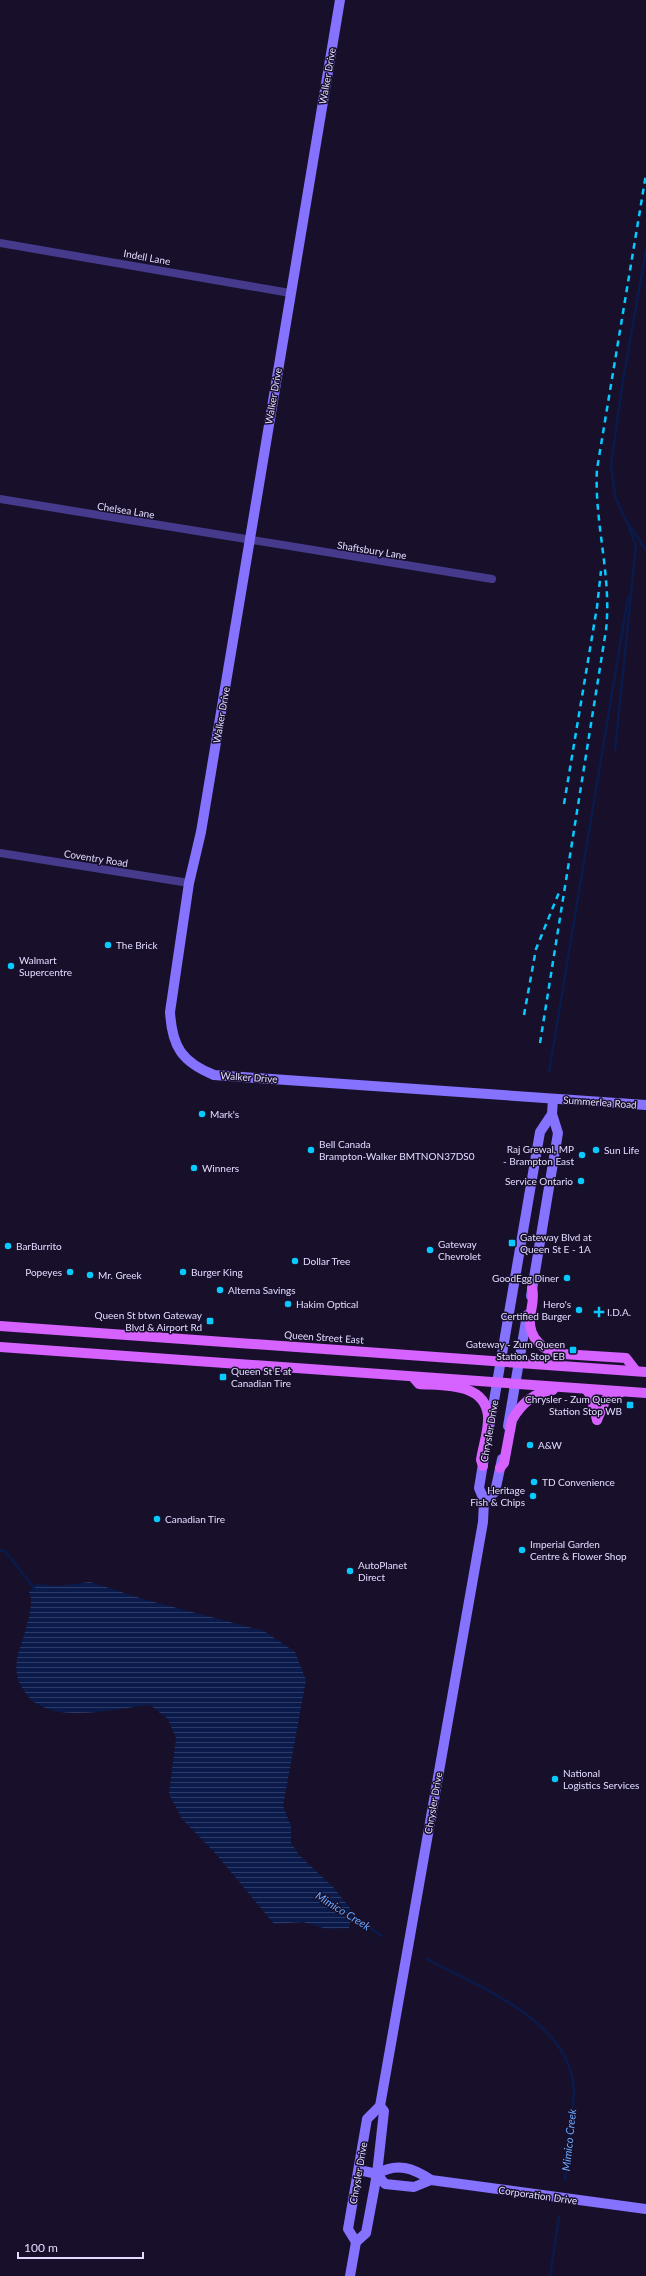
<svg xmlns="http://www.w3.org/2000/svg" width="646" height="2276" viewBox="0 0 646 2276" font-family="Lato,sans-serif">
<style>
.water{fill:url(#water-rules)}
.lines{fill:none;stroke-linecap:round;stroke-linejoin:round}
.stream{stroke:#091a4b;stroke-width:2.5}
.street{stroke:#463a8c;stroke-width:8}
.secondary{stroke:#8572ff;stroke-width:10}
.primary{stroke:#d662ff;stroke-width:10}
.rail{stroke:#07caff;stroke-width:2.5;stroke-dasharray:6 5;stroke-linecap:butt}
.poi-dot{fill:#07caff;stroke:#18102b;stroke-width:1.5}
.labels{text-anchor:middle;stroke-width:3;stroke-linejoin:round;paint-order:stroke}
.street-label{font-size:10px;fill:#e3dbff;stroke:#18102b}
.poi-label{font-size:10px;fill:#e3dbff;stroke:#18102b;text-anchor:start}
.water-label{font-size:11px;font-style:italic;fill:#69a8ff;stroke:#18102b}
</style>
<defs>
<pattern id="water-rules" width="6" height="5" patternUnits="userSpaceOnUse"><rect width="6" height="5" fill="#091a4b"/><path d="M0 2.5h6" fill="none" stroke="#2d3b66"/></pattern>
</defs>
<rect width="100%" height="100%" fill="#18102b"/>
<path class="water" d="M90 1582 143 1599 264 1631 295 1652 306 1680 283 1806 291 1826V1843L299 1855 333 1887 353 1912 349 1928 327 1929 303 1922 274 1924 216 1854 182 1819 169 1794 176 1738 168 1719 150 1705C114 1708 48 1728 24 1691 12 1673 16 1658 23 1639 26 1628 35 1602 29 1592L36 1584 57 1586Z"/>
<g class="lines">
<g class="stream">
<polyline points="646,250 623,380 611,465 615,496 625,519 646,550"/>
<polyline points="615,750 636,546 629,527"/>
<polyline points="549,1072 628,597"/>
<polyline points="0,1550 6,1552 34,1588"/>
<polyline points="351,1915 382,1936"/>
<path d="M427 1959C480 1988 570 2020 574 2090 574 2099 572 2110 571 2120 569 2140 567 2160 565 2180"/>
<polyline points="550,2276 559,2217"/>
</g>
<g class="street">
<polyline points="0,243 290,293"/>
<polyline points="0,499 492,579"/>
<polyline points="0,853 189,883"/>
</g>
<g class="secondary">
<path d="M340 0 201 832 189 883 170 1012C172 1047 182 1062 214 1075L646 1105"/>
<polyline points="531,1296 558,1133 552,1114 553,1099"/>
<polyline points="490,1424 540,1132 552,1114"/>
<polyline points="508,1426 527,1315"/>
<polyline points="484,1500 495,1492 502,1459"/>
<polyline points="359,2170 377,2174 385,2184 414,2187 431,2180"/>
<path d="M377 2174C397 2162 413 2168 431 2180L646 2209"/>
<polyline points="356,2242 348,2229 367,2119 380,2106 483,1522 484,1500 479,1488 484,1458"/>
<polyline points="350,2276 356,2242 366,2233 377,2174 384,2111 380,2106"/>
</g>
<g class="primary">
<path d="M532 1288C535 1298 531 1308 530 1318 528 1338 544 1352 562 1354L626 1358 636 1371"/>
<polyline points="0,1326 646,1372"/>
<polyline points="0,1347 646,1393"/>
<path d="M413 1377 419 1384C443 1386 485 1382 488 1416 489 1430 483 1446 481 1460L483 1466"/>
<polyline points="586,1389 591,1396 597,1420"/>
<polyline points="597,1420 606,1399 620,1393"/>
<path d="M500 1468 504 1463 512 1420C521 1404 535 1392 553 1390"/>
</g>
<g class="rail">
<polyline points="564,804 597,607 601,571"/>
<polyline points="524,1015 536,949 560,890"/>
<path d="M540 1043 606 630C612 576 594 523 597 469L646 174"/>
</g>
</g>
<g class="poi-dot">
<circle cx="108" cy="945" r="4"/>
<circle cx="11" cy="966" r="4"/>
<circle cx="202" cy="1114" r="4"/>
<circle cx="311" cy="1150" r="4"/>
<circle cx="596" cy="1150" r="4"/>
<circle cx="582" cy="1155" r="4"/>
<circle cx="194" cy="1168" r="4"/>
<circle cx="581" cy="1181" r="4"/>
<rect x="508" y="1239" width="8" height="8" rx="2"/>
<circle cx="8" cy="1246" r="4"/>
<circle cx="430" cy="1250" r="4"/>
<circle cx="295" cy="1261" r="4"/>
<circle cx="70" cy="1272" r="4"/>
<circle cx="183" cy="1272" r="4"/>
<circle cx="90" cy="1275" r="4"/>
<circle cx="567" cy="1278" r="4"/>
<circle cx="220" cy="1290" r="4"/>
<circle cx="288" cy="1304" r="4"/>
<circle cx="579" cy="1310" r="4"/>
<path d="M597 1306h4v4h4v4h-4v4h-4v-4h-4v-4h4z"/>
<rect x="206" y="1317" width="8" height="8" rx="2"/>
<rect x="569" y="1346" width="8" height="8" rx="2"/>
<rect x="219" y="1373" width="8" height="8" rx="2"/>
<rect x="626" y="1401" width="8" height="8" rx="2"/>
<circle cx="530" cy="1445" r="4"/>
<circle cx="534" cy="1482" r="4"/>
<circle cx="533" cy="1496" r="4"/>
<circle cx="157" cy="1519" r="4"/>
<circle cx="522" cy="1550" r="4"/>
<circle cx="350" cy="1571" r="4"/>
<circle cx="555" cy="1779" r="4"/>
</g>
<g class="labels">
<g class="street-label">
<text transform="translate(327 76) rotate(-80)" y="4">Walker Drive</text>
<text transform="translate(147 257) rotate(10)" y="4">Indell Lane</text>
<text transform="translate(273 396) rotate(-80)" y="4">Walker Drive</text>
<text transform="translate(126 510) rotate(9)" y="4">Chelsea Lane</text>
<text transform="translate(372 550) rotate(9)" y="4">Shaftsbury Lane</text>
<text transform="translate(221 715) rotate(-80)" y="4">Walker Drive</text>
<text transform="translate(96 858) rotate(9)" y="4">Coventry Road</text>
<text transform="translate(249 1077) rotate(4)" y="4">Walker Drive</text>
<text transform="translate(600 1102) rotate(4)" y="4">Summerlea Road</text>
<text transform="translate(324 1337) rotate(4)" y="4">Queen Street East</text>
<text transform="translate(489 1431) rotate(-80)" y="4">Chrysler Drive</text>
<text transform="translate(433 1803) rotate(-80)" y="4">Chrysler Drive</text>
<text transform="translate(358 2173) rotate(-80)" y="4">Chrysler Drive</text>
<text transform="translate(538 2195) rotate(8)" y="4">Corporation Drive</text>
</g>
<g class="poi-label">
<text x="116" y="949">The Brick</text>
<text x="19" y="964">Walmart<tspan x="19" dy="12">Supercentre</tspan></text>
<text x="210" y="1118">Mark's</text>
<text x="319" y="1148">Bell Canada<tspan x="319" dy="12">Brampton-Walker BMTNON37DS0</tspan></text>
<text x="574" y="1153" text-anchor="end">Raj Grewal, MP<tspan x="574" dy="12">- Brampton East</tspan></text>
<text x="604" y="1154">Sun Life</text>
<text x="202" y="1172">Winners</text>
<text x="573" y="1185" text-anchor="end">Service Ontario</text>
<text x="520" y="1241">Gateway Blvd at<tspan x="520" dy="12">Queen St E - 1A</tspan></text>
<text x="438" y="1248">Gateway<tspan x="438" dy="12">Chevrolet</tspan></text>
<text x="16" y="1250">BarBurrito</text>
<text x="303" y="1265">Dollar Tree</text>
<text x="62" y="1276" text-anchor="end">Popeyes</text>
<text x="191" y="1276">Burger King</text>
<text x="98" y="1279">Mr. Greek</text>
<text x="559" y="1282" text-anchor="end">GoodEgg Diner</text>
<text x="228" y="1294">Alterna Savings</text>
<text x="296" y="1308">Hakim Optical</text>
<text x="571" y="1308" text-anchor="end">Hero's<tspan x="571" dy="12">Certified Burger</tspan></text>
<text x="607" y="1316">I.D.A.</text>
<text x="202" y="1319" text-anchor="end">Queen St btwn Gateway<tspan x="202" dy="12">Blvd &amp; Airport Rd</tspan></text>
<text x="565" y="1348" text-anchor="end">Gateway - Zum Queen<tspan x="565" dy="12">Station Stop EB</tspan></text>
<text x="231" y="1375">Queen St E at<tspan x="231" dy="12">Canadian Tire</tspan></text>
<text x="622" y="1403" text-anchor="end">Chrysler - Zum Queen<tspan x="622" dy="12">Station Stop WB</tspan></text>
<text x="538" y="1449">A&amp;W</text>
<text x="542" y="1486">TD Convenience</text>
<text x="525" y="1494" text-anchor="end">Heritage<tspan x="525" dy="12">Fish &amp; Chips</tspan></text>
<text x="165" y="1523">Canadian Tire</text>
<text x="530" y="1548">Imperial Garden<tspan x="530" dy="12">Centre &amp; Flower Shop</tspan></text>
<text x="358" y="1569">AutoPlanet<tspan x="358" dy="12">Direct</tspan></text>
<text x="563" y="1777">National<tspan x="563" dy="12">Logistics Services</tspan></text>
</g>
<g class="water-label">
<text transform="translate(343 1911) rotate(32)" y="4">Mimico Creek</text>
<text transform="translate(569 2140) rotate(-84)" y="4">Mimico Creek</text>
</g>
</g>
<path d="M18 2252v6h125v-6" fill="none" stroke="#e3dbff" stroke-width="2"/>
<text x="24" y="2252" font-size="12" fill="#e3dbff" stroke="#18102b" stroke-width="3" paint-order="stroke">100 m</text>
</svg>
